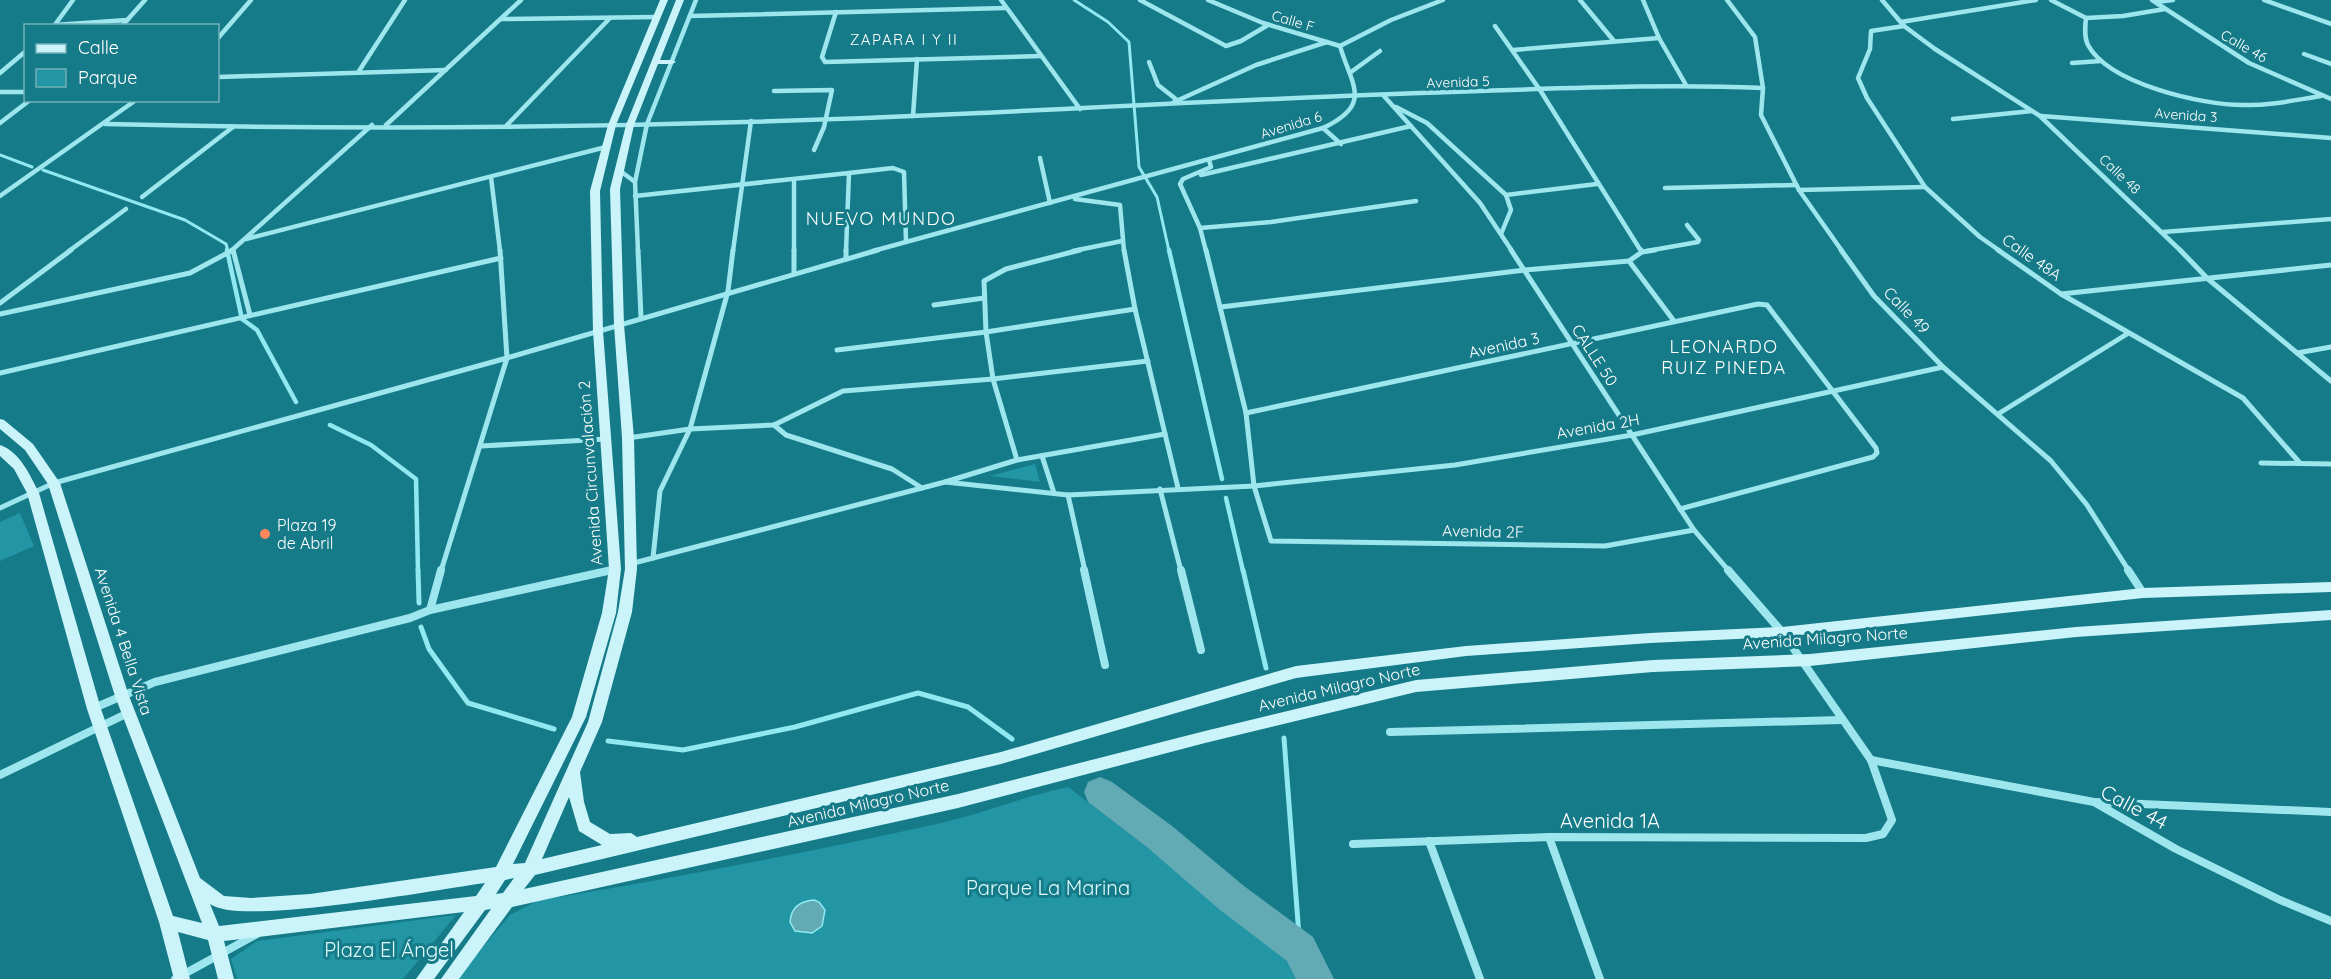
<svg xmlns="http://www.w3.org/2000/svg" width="2331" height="979" viewBox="0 0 2331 979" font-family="Quicksand,sans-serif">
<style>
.green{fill:#2296a4}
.water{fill:#62abb4;stroke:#90e8f1;stroke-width:1.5}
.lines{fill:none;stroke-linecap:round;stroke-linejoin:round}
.stream-far2{stroke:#90e8f1;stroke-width:3}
.stream-far1{stroke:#90e8f1;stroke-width:4.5}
.stream{stroke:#90e8f1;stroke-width:5}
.river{fill:#62abb4;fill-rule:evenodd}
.street-far2{stroke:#9de6ee;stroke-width:4.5}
.street-far1{stroke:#9de6ee;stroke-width:5}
.street{stroke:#9de6ee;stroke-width:8}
.secondary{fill:#cbf4fa;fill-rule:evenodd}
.poi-dot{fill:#ff875b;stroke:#167b88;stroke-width:2}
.labels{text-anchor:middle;stroke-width:6;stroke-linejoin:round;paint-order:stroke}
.far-street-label{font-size:14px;fill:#fff;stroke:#167b88}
.far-neighbourhood-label{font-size:15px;letter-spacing:1.5px;fill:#fff;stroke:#167b88}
.street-label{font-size:16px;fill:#fff;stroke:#167b88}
.poi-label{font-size:16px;fill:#fff;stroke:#167b88;text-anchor:start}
.neighbourhood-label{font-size:18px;letter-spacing:1.5px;fill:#fff;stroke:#167b88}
.near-street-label{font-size:20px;fill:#fff;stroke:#167b88}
.near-park-label{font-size:20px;fill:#defafc;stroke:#167b88}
</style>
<rect width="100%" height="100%" fill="#167b88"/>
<g class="green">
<polygon points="1035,464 1040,482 990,476"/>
<polygon points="20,513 34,546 0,561 0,522"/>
<path d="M1068 787 1286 954 1300 979H456L510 915 537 901C672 878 807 853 941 823 984 813 1025 796 1068 787Z"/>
<polygon points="456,915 403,979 237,979 231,959 257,941"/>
</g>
<path class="water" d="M814 900 819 902 825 910 822 926 812 933 795 931 790 922C791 908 800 901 814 900Z"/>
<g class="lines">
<g class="stream-far2">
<polyline points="1074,0 1108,22 1129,42 1139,167 1157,197 1169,251"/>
<polyline points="0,155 32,167"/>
<polyline points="43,170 185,220 226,244 228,251"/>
</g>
<g class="stream-far1">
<polyline points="227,250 242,319 257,330 296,402"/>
<polyline points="1169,250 1222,479"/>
<polyline points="330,425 371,445 416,479 418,571"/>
<polyline points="1226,498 1243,571"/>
</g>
<g class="stream">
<polyline points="418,570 419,603"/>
<polyline points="1243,570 1266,668"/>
<polyline points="421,627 429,649 468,703 554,729"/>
<polyline points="1284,738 1300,949"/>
<polyline points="608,741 683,750 795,727 918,693 968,707 1012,739"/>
</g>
<polygon class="river" points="1100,777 1112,782 1172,826 1244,886 1313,937 1334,979 1296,979 1287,961 1220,910 1148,848 1088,802 1084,792 1088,782"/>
<g class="street-far2">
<polyline points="1001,0 1080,109"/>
<polyline points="1140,0 1226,46 1241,41 1268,25"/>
<polyline points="1208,0 1263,23 1340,46"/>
<polyline points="1580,0 1614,41"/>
<polyline points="1643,0 1659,38 1686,85"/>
<polyline points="1727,0 1755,37 1763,88 1761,115 1799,190 1842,251"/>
<polyline points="1882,0 1904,26 1935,49 2040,116 2181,251"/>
<path d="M2051 0 2086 18C2085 27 2084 37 2088 45 2109 84 2202 105 2243 105 2269 106 2295 100 2321 96"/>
<polyline points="2152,0 2249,63 2331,99"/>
<polyline points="2264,0 2331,24"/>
<polyline points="2156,2 2173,0"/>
<polyline points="836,12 822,57 825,62 1041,56"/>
<polyline points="690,16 1006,8"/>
<polyline points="2086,18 2123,16 2165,9"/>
<polyline points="501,19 656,17"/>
<polyline points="1901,22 2036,0"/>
<polyline points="55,25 127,20"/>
<polyline points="54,26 73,0"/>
<polyline points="122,26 145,0"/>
<polyline points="1495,26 1540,90 1641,251"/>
<polyline points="1904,26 1871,31 1870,49 1858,78 1867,98 1925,187 1980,237 2000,251"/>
<polyline points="218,38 251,0"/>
<polyline points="1513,50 1659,38"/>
<polyline points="2304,54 2331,64"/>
<polyline points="1149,62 1158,85 1177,100"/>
<polyline points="2072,63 2101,61"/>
<polyline points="359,71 405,0"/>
<polyline points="1351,72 1380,51"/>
<polyline points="0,73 26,51"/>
<polyline points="218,77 446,70"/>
<polyline points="774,91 832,90 824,127 814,150"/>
<polyline points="0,92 26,92"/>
<polyline points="1383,95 1480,203 1512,251"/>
<polyline points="1174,102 1256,65 1327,42"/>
<polyline points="1396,107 1427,123 1506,195 1597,184"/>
<polyline points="913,116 917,59"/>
<polyline points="2041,116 2331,138"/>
<polyline points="1953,119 2032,111"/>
<polyline points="0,123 30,100"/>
<path d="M105 124C396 131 689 127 980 113 1147 105 1313 96 1480 91 1574 88 1668 84 1763 88"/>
<polyline points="386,125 521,0"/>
<polyline points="507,125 610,18"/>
<polyline points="1323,128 1341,144"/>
<polyline points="1040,158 1050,203"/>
<polyline points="619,170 635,182"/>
<polyline points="849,173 893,168 904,172 906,242"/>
<polyline points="1201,175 1411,126"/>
<polyline points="491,177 500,251"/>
<polyline points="794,180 794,251"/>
<polyline points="1665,188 1796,185"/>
<polyline points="1799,190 1925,187"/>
<polyline points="0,196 136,100"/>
<polyline points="635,196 849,173 846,251"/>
<polyline points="142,197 233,127"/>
<polyline points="1075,199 1120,205 1124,251"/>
<polyline points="1200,228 1271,222 1416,201"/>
<polyline points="2163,232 2331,219"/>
<polyline points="1501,234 1511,210 1506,195"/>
<polyline points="246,239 606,147"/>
<polyline points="69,251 126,209"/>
<polyline points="231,251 372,125"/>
<polyline points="638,251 635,182 647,124 696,0"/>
<polyline points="733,251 751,121"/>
<path d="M873 251 1323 128C1374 104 1351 85 1340 46L1391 20 1443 0"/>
<polyline points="1073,251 1122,241"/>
<polyline points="1206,251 1200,228 1180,184 1183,179 1211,167 1209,160"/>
<polyline points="1647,251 1698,242 1699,240 1687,225"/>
</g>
<g class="street-far1">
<polyline points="233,250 250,315"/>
<polyline points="638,250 641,317"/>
<polyline points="794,250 794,273"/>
<polyline points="1124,250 1135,309 1178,488"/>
<polyline points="1206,250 1246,413 1254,486 1271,541 1605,546 1694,530"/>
<polyline points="1511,250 1694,530 1729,571"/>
<polyline points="1641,250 1642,252"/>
<polyline points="1841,250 1874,296 1943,367 2051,461 2087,505 2129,571"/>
<polyline points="1998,250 2061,294 2243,398 2299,462"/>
<polyline points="2180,250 2208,279 2331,381"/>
<polyline points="846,259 846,250"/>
<polyline points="1629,261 1674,321"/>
<polyline points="2061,294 2331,265"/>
<polyline points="0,303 71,250"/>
<polyline points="934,305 984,298"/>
<polyline points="1221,307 1525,270 1629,261 1642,252 1655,250"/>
<polyline points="0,314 190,273 233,250"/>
<polyline points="837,350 986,332 1135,309"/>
<polyline points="2297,353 2331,347"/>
<polyline points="0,373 501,258"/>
<polyline points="1246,413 1758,304 1767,305 1876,448 1877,453 1873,457 1680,509"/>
<polyline points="1998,414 2127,334"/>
<polyline points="774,425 786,435 892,469 922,488"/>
<polyline points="628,438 690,429 774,425 843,391 993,379 1148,361"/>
<polyline points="481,446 606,439"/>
<polyline points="1042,456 1054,493"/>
<polyline points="1017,460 993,379 986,332 984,281 1006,269 1080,250"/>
<polyline points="2261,463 2331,464"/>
<polyline points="945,482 1068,495 1254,486 1455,465 1632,435 1943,367"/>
<polyline points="1160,489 1181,571"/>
<polyline points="1068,495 1085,571"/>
<polyline points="0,508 54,483 507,358 878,250"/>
<polyline points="653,558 660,491 690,429 728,291 733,250"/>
<polyline points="630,564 945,482 1017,460 1165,434"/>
<polyline points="441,571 507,358 500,250"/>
<polyline points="606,571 615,569"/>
</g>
<g class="street">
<polyline points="1084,570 1105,665"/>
<polyline points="1181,570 1201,650"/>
<polyline points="2128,570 2143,593"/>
<polyline points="430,610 612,570"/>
<polyline points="94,708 155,682 410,618 430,610 441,570"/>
<polyline points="1390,732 1841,720"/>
<polyline points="1871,760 2094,802 2176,849 2280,900 2331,921"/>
<polyline points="0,775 128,713"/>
<polyline points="2095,802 2331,812"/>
<polyline points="1549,837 1600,979"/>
<polyline points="1429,841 1480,979"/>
<polyline points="1353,844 1549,837 1866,838 1883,834 1892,820 1871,760 1782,632 1728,570"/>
<polyline points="175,979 257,934"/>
</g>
<path class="secondary" d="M660 0H668L616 125 600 191 603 331 621 569 616 613 586 717 513 864 525 863 588 722 618 612 625 569 622 438 614 325 610 189 626 125 676 0H684L660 60H672L676 62 672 64H658L634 125 620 189 624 325 634 438 637 569 632 612 602 722 580 772 584 802 590 822 610 834 631 833 637 837 1001 752 1296 666 1466 646 1650 633 1782 627 2143 588 2331 582V592L2143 598 1782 637 1650 643 1466 656 1296 678 1001 764 535 875 524 889 958 794 1205 731 1416 680 1653 660 1810 654 2076 627 2331 610V620L2076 637 1810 666 1653 672 1416 692 1205 743 958 808 512 907 459 979H441L491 909 485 910 434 979H416L464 912 224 941 234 979H218L208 940 178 932 190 979H174L159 922 87 709 27 493 14 469 0 456V445C20 452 30 475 39 493L101 709 173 916 202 923 115 696 48 484 25 450 0 429V419L4 420 33 444 60 483 129 696 200 878 224 896 251 898 310 894 496 867 572 717 602 613 609 569 593 331 590 191 608 125ZM569 797 579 831 602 845 542 859ZM514 878 503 893 496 894 505 880ZM485 883 476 896 219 926 210 904C240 927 439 889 485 883Z"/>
</g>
<circle class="poi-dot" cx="265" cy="534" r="6"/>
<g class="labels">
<g class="far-street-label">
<text transform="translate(1293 21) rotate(16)" y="5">Calle F</text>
<text transform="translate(2244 46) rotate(30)" y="5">Calle 46</text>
<text transform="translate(1458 82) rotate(-2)" y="5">Avenida 5</text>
<text transform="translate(2186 115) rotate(4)" y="5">Avenida 3</text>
<text transform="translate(1291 125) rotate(-17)" y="5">Avenida 6</text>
<text transform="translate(2120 174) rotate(43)" y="5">Calle 48</text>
</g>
<g class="far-neighbourhood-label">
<text x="904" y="45">ZAPARA I Y II</text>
</g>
<g class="street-label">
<text transform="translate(2032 257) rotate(35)" y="6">Calle 48A</text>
<text transform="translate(1907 310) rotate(46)" y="6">Calle 49</text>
<text transform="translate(1504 345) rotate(-12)" y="6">Avenida 3</text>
<text transform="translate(1595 355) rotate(57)" y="6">CALLE 50</text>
<text transform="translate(1598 426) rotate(-10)" y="6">Avenida 2H</text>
<text transform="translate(590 473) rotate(-94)" y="6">Avenida Circunvalación 2</text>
<text transform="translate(1483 531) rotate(1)" y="6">Avenida 2F</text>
<text transform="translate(1825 638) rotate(-4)" y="6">Avenida Milagro Norte</text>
<text transform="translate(124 641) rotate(72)" y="6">Avenida 4 Bella Vista</text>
<text transform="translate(1339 687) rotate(-13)" y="6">Avenida Milagro Norte</text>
<text transform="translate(868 803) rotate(-13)" y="6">Avenida Milagro Norte</text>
</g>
<g class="poi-label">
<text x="277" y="531">Plaza 19<tspan x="277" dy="18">de Abril</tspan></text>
</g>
<g class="neighbourhood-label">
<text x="881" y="225">NUEVO MUNDO</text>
<text x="1724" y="353">LEONARDO<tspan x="1724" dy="21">RUIZ PINEDA</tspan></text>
</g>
<g class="near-street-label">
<text transform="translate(2134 807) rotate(28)" y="7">Calle 44</text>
<text x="1610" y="828">Avenida 1A</text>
</g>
<g class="near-park-label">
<text x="1048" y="895">Parque La Marina</text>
<text x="389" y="957">Plaza El Ángel</text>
</g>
</g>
<rect x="24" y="24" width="195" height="78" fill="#167b88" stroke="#73b0b8" stroke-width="1.5"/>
<rect x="36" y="44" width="30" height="9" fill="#cbf4fa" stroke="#73b0b8" stroke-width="1.5"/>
<text x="78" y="54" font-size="18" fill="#ffffff">Calle</text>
<rect x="36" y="69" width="30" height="18" fill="#2296a4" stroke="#73b0b8" stroke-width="1.5"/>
<text x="78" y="84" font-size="18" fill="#ffffff">Parque</text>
</svg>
